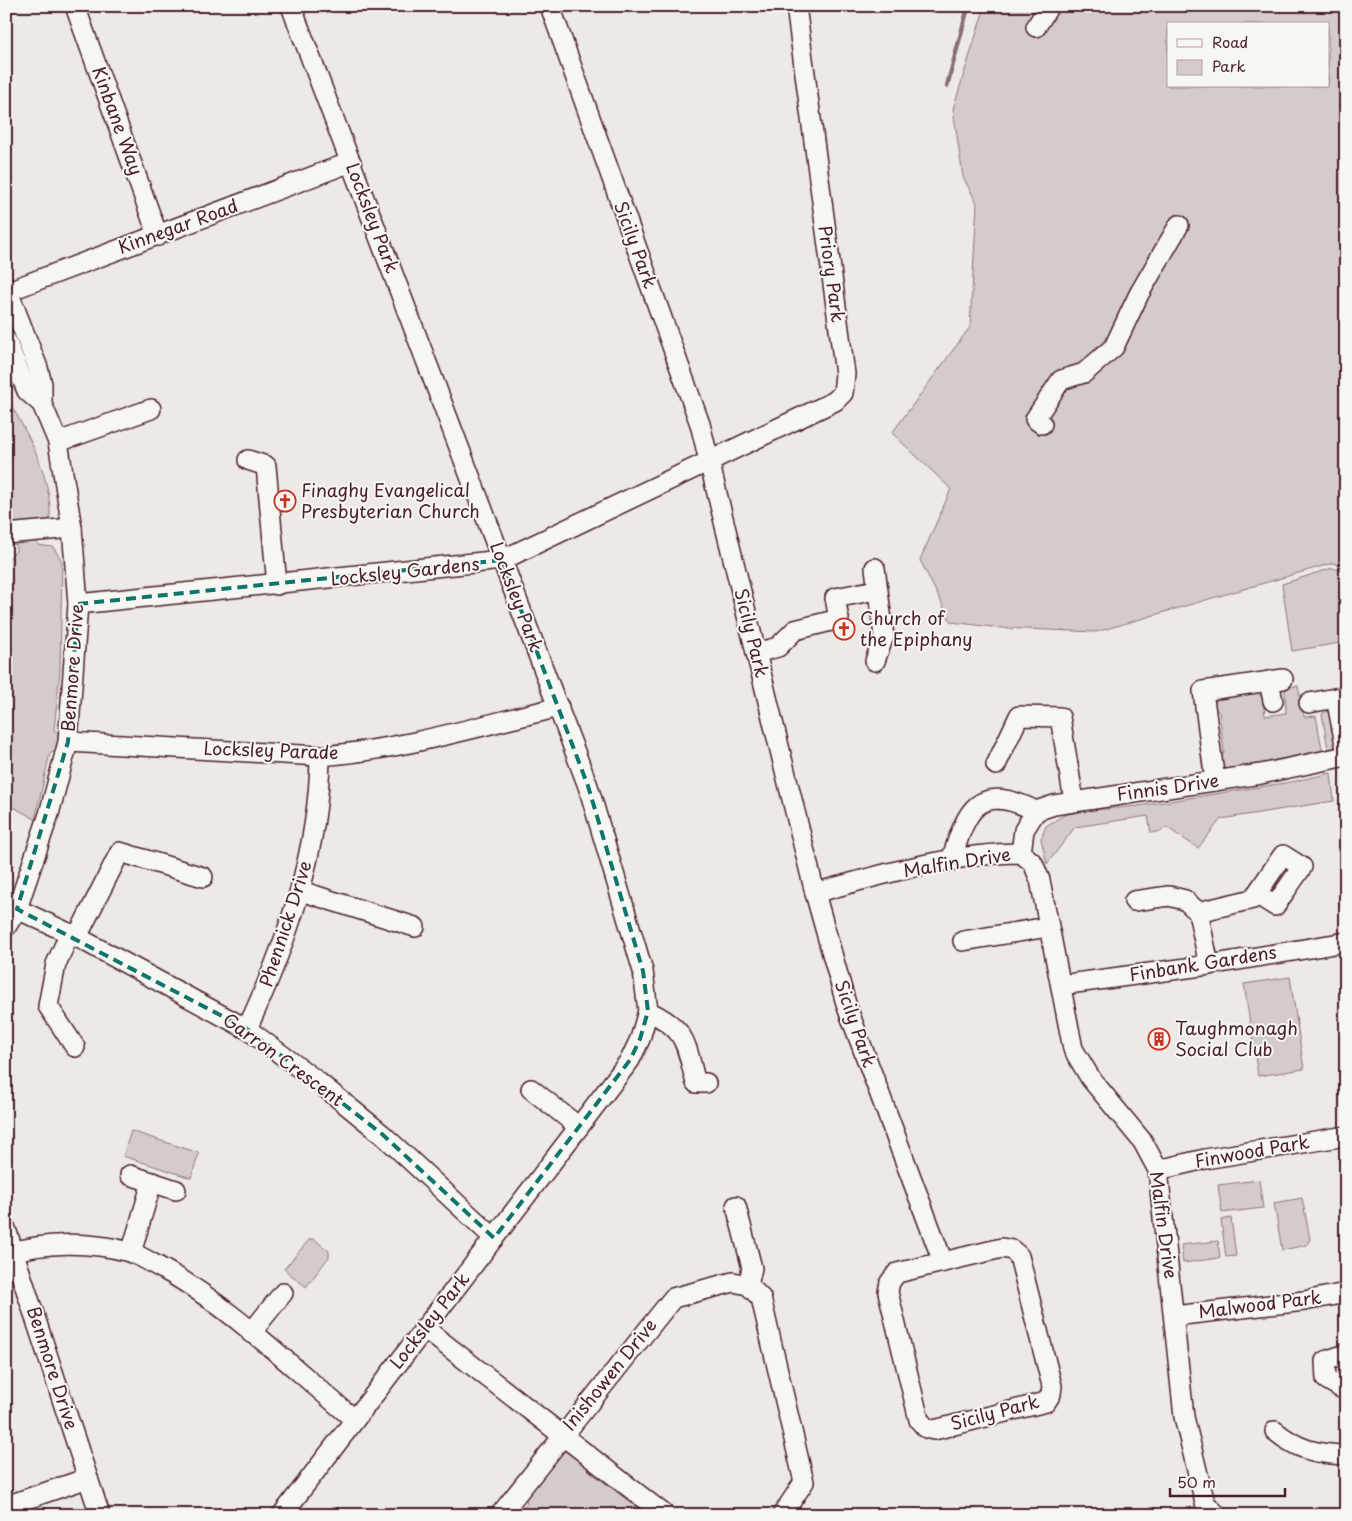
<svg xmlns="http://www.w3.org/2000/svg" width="1352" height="1521" viewBox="0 0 1352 1521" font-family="'Playpen Sans',sans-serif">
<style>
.green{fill:#d4cbca;stroke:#8f757a;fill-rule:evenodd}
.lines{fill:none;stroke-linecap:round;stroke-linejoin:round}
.stream{stroke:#886e73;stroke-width:4.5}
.minor-casing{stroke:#4a1f2b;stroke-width:22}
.minor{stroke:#f6f6f2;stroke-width:19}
.marked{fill:none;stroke:#0f766e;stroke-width:4;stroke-dasharray:10 6;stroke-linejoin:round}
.labels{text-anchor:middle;stroke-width:4;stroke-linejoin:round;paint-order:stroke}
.street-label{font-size:18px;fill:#4a1f2b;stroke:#f6f6f2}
.poi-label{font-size:18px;fill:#4a1f2b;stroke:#f6f6f2;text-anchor:start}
</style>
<rect width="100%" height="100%" fill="#ece9e6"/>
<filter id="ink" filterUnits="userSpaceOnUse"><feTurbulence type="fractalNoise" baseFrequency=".02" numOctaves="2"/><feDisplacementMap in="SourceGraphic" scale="10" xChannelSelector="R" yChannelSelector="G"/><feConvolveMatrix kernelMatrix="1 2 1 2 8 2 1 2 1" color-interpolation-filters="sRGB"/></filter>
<g filter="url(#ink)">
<g class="green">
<path d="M985 6H1346V567L1333 563 1096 632 1001 628 951 622 920 560 951 489 892 433 970 327 977 203 963 177 953 109ZM1168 24H1328V86H1168Z"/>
<path d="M6 396C27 433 52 475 50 519L37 526 38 545 53 547 62 561 60 671 54 730 59 734 56 749 50 753 35 819 6 803V561L16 551 15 527 6 515Z"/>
<polygon points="1332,568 1346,572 1346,642 1292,651 1282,584"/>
<polygon points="1298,686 1304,717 1316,716 1323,754 1232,770 1224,768 1221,760 1224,752 1219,712 1213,707 1217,699 1222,696 1256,692 1263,698 1265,716 1286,713 1285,690 1290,687"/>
<path d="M1327 711C1336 719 1338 737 1334 748L1328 749 1322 714Z"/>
<polygon points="1331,773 1334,801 1221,819 1198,848 1166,827 1162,831 1151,833 1148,816 1075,827 1047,864 1041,839 1046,826 1064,815 1082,811 1138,806 1291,782"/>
<polygon points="1290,977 1304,1069 1258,1076 1244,984"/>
<polygon points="131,1131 199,1153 191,1178 123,1156"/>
<polygon points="1259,1180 1263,1208 1222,1213 1218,1185"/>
<polygon points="1302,1198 1310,1239 1307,1245 1282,1250 1274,1203"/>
<polygon points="1231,1218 1236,1256 1226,1257 1221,1220"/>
<polygon points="314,1239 329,1251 329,1257 306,1287 284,1269 309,1240"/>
<polygon points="1218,1241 1220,1258 1183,1263 1181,1245"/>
<polygon points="566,1450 574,1452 589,1464 588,1470 643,1512 651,1511 656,1515 518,1515 527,1503 525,1496 557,1453"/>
</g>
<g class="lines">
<polyline class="stream" points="947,86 967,11 979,6"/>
<g class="minor-casing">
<g id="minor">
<polyline points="75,6 158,236"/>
<polyline points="550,6 700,424 815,893 847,1007 943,1262"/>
<polyline points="1036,27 1049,6"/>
<polyline points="6,286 38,368 42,384 42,404 58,442 72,528 78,604 68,742 49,814 17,909 6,927"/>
<polyline points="6,292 351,162"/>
<polyline points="6,340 27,391 42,404"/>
<polyline points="1042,424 1035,419 1061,380 1084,373 1114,347 1139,294 1179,225"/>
<polyline points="58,442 151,409"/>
<polyline points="248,460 266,466 277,585"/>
<polyline points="6,534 72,528"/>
<polyline points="875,568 884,636 875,661"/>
<polyline points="78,604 502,560 835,401 843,393 845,374 796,6"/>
<polyline points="756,653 778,647 795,630 839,619 835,598 876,590"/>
<polyline points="1269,681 1273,701"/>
<polyline points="1336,698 1346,749"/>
<polyline points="1309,703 1346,696"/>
<path d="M68 742 320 756C401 750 480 726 559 707"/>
<polyline points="996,765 1019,716 1060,717 1074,801"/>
<polyline points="1215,781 1203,691 1283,679"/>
<polyline points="1021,853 1024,830 1036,811 1054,805 1261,774 1346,756"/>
<path d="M951 861C967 809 977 782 1036 811"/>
<polyline points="301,891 415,927"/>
<path d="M815 893C879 875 954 853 1021 853L1033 863 1040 880 1073 1049 1091 1079 1143 1142 1158 1170 1184 1417 1205 1503 1217 1515"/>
<polyline points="1134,901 1169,896 1185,900 1198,912 1209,965"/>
<polyline points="17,909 77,937 247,1029 317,1081 382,1134 494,1238"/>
<polyline points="1198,912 1253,899 1283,855 1302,867 1275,906 1256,894"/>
<polyline points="70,933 56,964 48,1006 75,1047"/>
<polyline points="77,937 120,852 203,877"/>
<polyline points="963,941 1048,927"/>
<polyline points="1061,985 1209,965 1346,942"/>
<path d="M648 1011C688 1030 685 1043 696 1083H706"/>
<path d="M247 1029C287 942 319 853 320 756"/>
<polyline points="531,1089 579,1127"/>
<polyline points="1158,1170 1205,1159 1346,1136"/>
<polyline points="130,1175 176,1190"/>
<polyline points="736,1206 752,1268 748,1285"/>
<polyline points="6,1229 100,1515"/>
<polygon points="1002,1248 1012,1250 1019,1256 1052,1386 1051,1394 1046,1402 934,1430 926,1428 919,1420 888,1292 890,1282 897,1273"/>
<polyline points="131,1253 152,1182"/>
<path d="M6 1254C44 1241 91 1242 130 1252 141 1256 153 1264 163 1269 230 1306 295 1370 354 1419"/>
<polyline points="1174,1316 1304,1301 1346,1293"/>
<polyline points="424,1328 665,1515"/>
<polyline points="251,1333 283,1293"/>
<polyline points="1346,1354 1325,1361 1326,1379 1341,1388 1346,1387"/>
<path d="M1275 1431C1298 1450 1316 1454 1346 1455"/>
<polyline points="6,1506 88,1478"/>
<polyline points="282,1515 630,1060 640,1039 648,1011 643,971 588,786 291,6"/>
<polyline points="500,1515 673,1298 733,1282 748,1285 761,1298 804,1482 782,1515"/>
</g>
</g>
<use href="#minor" class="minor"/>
</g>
</g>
<path class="marked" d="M502 560 588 786 643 971 648 1011 640 1039 630 1060 494 1238 382 1134 247 1029 17 909 68 742 78 604Z"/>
<defs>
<g id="church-ring" transform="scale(1.125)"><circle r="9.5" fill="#f6f6f2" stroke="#c8321e" stroke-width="1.5"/><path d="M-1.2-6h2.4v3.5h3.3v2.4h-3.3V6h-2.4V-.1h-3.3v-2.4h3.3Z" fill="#c8321e"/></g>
<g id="building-ring" transform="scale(1.125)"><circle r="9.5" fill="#f6f6f2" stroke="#c8321e" stroke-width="1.5"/><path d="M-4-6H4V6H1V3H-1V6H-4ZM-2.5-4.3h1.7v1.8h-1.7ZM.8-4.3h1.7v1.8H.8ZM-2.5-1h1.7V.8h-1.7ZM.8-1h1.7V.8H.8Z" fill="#c8321e"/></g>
</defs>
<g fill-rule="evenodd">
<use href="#church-ring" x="285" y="501"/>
<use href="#church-ring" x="844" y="629"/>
<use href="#building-ring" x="1159" y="1039"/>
</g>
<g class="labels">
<g class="street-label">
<text transform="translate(117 121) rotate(70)" y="6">Kinbane Way</text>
<text transform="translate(372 218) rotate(69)" y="6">Locksley Park</text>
<text transform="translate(178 227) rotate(-20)" y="6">Kinnegar Road</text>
<text transform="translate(635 245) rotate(70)" y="6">Sicily Park</text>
<text transform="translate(831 274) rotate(82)" y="6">Priory Park</text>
<text transform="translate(405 572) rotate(-6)" y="6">Locksley Gardens</text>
<text transform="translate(516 597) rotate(69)" y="6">Locksley Park</text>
<text transform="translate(751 633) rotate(76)" y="6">Sicily Park</text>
<text transform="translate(73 668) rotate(-86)" y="6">Benmore Drive</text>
<text transform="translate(271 751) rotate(2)" y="6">Locksley Parade</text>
<text transform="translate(1168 788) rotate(-8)" y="6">Finnis Drive</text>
<text transform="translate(957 863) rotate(-9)" y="6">Malfin Drive</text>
<text transform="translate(286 924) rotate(-72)" y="6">Phennick Drive</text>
<text transform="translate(1203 964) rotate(-9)" y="6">Finbank Gardens</text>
<text transform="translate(855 1024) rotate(71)" y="6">Sicily Park</text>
<text transform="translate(283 1060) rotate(36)" y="6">Garron Crescent</text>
<text transform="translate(1252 1152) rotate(-10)" y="6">Finwood Park</text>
<text transform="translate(1163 1225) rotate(82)" y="6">Malfin Drive</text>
<text transform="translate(1260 1305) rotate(-7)" y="6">Malwood Park</text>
<text transform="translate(430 1321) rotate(-52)" y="6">Locksley Park</text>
<text transform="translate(52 1368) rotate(72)" y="6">Benmore Drive</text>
<text transform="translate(610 1375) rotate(-51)" y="6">Inishowen Drive</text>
<text transform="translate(995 1413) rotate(-15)" y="6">Sicily Park</text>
</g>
<g class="poi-label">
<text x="301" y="497">Finaghy Evangelical<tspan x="301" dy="21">Presbyterian Church</tspan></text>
<text x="860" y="625">Church of<tspan x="860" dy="21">the Epiphany</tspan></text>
<text x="1175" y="1035">Taughmonagh<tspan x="1175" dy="21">Social Club</tspan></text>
</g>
</g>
<rect width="1352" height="1521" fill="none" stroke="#f6f6f2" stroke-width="25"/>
<rect x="12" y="12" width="1327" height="1496" fill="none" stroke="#4a1f2b" stroke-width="2" filter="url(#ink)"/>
<rect x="1167" y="22" width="162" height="65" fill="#f6f6f2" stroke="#b1a0a2"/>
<rect x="1177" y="39" width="25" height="8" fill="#f6f6f2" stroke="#b1a0a2"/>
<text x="1212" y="48" font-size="15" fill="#4a1f2b">Road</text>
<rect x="1177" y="60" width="25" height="15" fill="#d4cbca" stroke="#b1a0a2"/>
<text x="1212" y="72" font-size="15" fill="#4a1f2b">Park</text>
<path d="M1170 1488v8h115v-8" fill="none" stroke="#4a1f2b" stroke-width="2.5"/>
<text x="1177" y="1488" font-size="15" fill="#4a1f2b" stroke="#f6f6f2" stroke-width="4" paint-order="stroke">50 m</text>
</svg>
